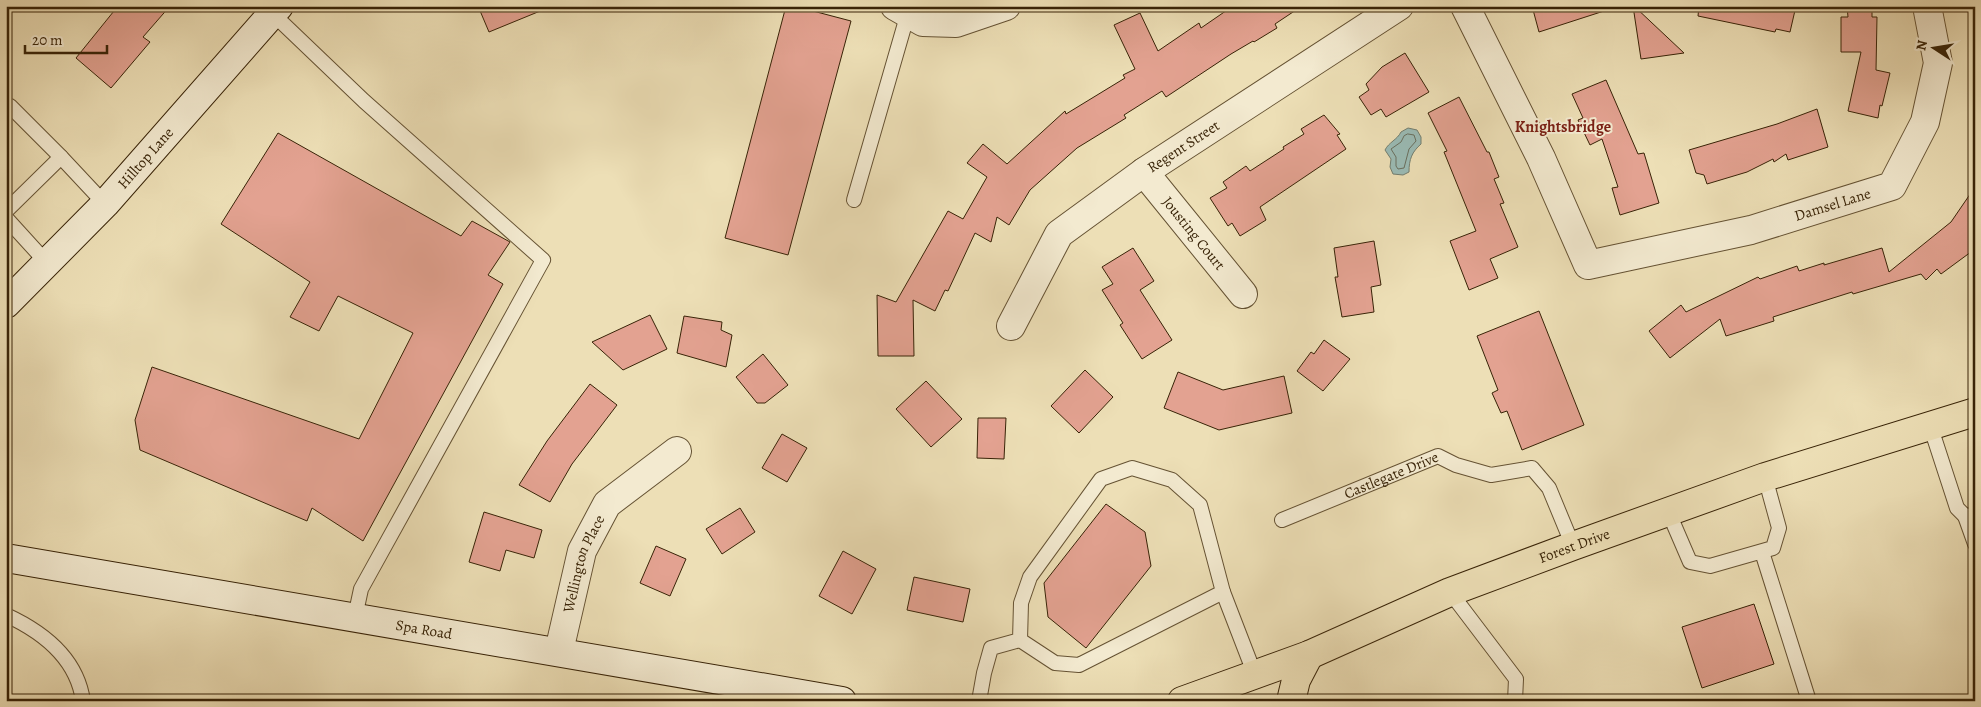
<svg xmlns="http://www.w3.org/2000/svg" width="1981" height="707" viewBox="0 0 1981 707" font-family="Alegreya,serif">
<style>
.water{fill:#9abbb5;stroke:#737e6f}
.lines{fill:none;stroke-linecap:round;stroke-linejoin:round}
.shore{stroke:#696f5e;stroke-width:1}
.building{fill:#e3a291;stroke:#382307}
.lane-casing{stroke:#655233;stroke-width:16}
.street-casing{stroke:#655233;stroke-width:30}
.secondary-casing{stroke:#382307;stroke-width:30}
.primary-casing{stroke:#382307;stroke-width:30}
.lane{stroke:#f3ead0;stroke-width:14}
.street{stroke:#f3ead0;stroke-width:28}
.secondary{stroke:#f3ead0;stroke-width:28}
.primary{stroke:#eddfb6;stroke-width:28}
.labels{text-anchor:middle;stroke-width:4;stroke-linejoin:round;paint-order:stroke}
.street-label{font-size:15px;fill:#382307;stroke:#f3ead0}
.neighbourhood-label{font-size:16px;font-weight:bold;fill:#7a1f14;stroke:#f3ead0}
</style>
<rect width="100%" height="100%" fill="#eddfb6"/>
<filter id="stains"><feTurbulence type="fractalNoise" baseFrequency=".004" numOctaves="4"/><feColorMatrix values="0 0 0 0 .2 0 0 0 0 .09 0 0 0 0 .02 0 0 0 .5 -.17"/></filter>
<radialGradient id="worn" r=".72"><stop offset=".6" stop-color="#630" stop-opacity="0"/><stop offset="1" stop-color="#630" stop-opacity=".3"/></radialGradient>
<path class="water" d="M1408 128 1417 130 1421 137V144C1412 152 1409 159 1409 172L1403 175 1393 174 1390 167 1391 159 1385 150C1389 142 1397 140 1401 132Z"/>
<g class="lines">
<polygon class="shore" points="1408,134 1414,135 1416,141 1409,149 1404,168 1398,169 1396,166 1396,157 1391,149 1401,142 1404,136"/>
</g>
<g class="building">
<polygon points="118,6 170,6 143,37 150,42 111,88 76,58"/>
<polygon points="478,6 550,6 550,7 489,32"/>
<polygon points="786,6 794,6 851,21 788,255 725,238"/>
<polygon points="1233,6 1302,6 1275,24 1277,28 1254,42 1253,41 1231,54 1166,97 1162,91 1124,115 1126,118 1077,148 1030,190 1009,225 997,217 991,242 975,233 948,291 945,290 935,311 913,300 914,356 878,356 877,295 896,302 948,211 963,219 987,177 967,163 983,144 1007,164 1065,111 1066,114 1125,78 1123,75 1135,69 1114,25 1140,13 1158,51 1199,23 1201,28"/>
<polygon points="1532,6 1604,6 1604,11 1539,32"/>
<polygon points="1633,6 1634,6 1684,53 1641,59"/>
<polygon points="1699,6 1796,6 1790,32 1776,29 1775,32 1698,16"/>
<polygon points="1847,6 1872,6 1872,17 1877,17 1876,70 1890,73 1882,106 1880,105 1878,118 1848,111 1861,52 1841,52 1841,17 1848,17"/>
<polygon points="1405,53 1429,92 1386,117 1381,109 1371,115 1359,97 1369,90 1366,84 1382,67"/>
<polygon points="1606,80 1638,154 1644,153 1659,203 1620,215 1612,188 1618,187 1602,139 1590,145 1578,120 1583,118 1572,94"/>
<polygon points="1459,97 1487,152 1489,152 1499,177 1494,179 1504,203 1500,204 1518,247 1490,259 1498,278 1469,290 1450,241 1476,231 1444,152 1447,151 1428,113"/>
<polygon points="1817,109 1828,147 1788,160 1786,154 1774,162 1773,159 1747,172 1707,184 1704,175 1696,173 1689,150 1777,124"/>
<polygon points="1324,115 1340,134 1337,135 1346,149 1260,207 1266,220 1240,236 1232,223 1228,226 1210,198 1227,188 1223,182 1246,166 1250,171 1284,149 1283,147 1304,134 1301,129"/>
<polygon points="278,133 461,236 472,221 510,242 488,275 503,284 363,541 312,508 307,521 140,450 135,420 152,367 359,439 413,333 338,296 319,331 290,317 310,282 221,224"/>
<polygon points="1975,187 1975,249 1941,274 1937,269 1926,280 1921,274 1853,294 1852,292 1773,317 1774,321 1726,336 1720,319 1670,358 1649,331 1681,305 1686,312 1758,277 1760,279 1797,266 1799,271 1824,263 1824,265 1882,248 1889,272 1951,222"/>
<polygon points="1374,241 1381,285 1371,287 1374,312 1342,317 1335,277 1338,277 1334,248"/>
<polygon points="1133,248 1154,281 1140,290 1172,340 1142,359 1120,325 1123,323 1102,290 1113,284 1102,267"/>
<polygon points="1539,311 1584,425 1522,450 1507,411 1501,413 1492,393 1498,390 1477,336"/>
<polygon points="650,315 667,349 642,361 623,370 592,342"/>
<polygon points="684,316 722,322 721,330 732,335 726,367 677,353"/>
<polygon points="1324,340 1350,359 1323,391 1297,371 1311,352 1314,354"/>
<polygon points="763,354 788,385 765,403 757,403 736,377"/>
<polygon points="1085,370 1113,397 1079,433 1051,406"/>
<polygon points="1178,372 1223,390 1284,376 1292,413 1219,430 1164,408"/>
<polygon points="926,381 962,419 931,447 896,409"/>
<polygon points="590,384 617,405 572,464 550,502 519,485 547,441"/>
<polygon points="978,418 1006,418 1004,459 977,458"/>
<polygon points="782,434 807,448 787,482 762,468"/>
<polygon points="1106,504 1145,532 1151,566 1086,648 1048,617 1044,583"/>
<polygon points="740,508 755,532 722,554 706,529"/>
<polygon points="484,512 542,530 534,558 506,550 500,571 469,562"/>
<polygon points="656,546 686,559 670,596 640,583"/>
<polygon points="843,551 876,569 852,614 819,596"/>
<polygon points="914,577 970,589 963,622 907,610"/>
<polygon points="1754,604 1774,664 1702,688 1682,627"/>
</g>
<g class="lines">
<g class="lane-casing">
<g id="lane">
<polyline points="273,14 364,101 543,260 361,589 355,617"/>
<polyline points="61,157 105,204"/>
<polyline points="854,200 908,13"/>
<polyline points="6,211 61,157 10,106"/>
<polyline points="6,218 47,263"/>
<polyline points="1930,425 1957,508 1965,516 1975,515"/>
<polyline points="1668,511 1690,562 1710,566 1773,548 1779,528 1765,477"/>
<polyline points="1965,516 1975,544"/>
<path id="s1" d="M1282 520 1438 456 1456 465 1491 475 1532 468 1549 488 1573 546"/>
<polyline points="1762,552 1809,701"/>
<polyline points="1223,592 1255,675"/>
<polyline points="1450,592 1516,679 1515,701"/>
<path d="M6 615C43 632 77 658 83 701"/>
<polyline points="979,701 984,673 991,648 1020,640 1055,663 1079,665 1223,592 1200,505 1172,480 1132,468 1101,479 1030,577 1021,603 1020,640"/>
</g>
</g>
<g class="street-casing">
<g id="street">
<polyline points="895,6 923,22 956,23 1006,6"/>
<path id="s2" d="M1465 6 1541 158 1588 265 1751 230 1892 186 1925 122 1938 63 1927 6"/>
<path id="s3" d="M1144 172 1243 294"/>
<path id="s4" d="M1011 326 1059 234 1144 172 1399 6"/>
<path id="s5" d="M559 651 582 551 607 504 677 451"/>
</g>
</g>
<g class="secondary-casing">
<g id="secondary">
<path id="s6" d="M6 304 105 204 279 6"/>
<path id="s7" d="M6 558 842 701"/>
</g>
</g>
<g class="primary-casing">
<g id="primary">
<path id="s8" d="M1182 701 1309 655 1450 592 1573 546 1765 477 1975 412"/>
<polyline points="1291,701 1296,680 1309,655"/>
</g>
</g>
<use href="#lane" class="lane"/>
<use href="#street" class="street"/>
<use href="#secondary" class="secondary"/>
<use href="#primary" class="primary"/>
</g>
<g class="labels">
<g class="street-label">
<text dy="5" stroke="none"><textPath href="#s4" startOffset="256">Regent Street</textPath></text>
<text dy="5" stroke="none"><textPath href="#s6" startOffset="202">Hilltop Lane</textPath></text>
<text dy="5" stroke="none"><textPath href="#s2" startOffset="539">Damsel Lane</textPath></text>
<text dy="5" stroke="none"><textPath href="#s3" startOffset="79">Jousting Court</textPath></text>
<text dy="5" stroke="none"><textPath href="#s1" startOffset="118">Castlegate Drive</textPath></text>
<text dy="5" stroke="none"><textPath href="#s8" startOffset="422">Forest Drive</textPath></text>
<text dy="5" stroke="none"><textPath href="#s5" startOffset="91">Wellington Place</textPath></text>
<text dy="5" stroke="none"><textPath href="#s7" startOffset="424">Spa Road</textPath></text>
</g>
<g class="neighbourhood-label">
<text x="1563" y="132">Knightsbridge</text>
</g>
</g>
<rect width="1981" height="707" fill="none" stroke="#eddfb6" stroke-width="25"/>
<rect x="8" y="8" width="1966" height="692" fill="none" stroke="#382307" stroke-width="2.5"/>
<rect x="12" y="12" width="1956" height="682" fill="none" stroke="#382307"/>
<g transform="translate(1934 48) rotate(282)" stroke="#f3ead0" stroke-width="4" paint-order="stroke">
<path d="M0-4L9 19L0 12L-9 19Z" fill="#382307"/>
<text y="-8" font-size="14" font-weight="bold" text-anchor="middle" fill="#382307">N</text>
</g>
<path d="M25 45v8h82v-8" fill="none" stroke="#382307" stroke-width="2.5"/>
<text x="32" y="45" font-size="15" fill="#382307" stroke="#f3ead0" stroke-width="4" paint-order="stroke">20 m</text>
<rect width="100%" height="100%" filter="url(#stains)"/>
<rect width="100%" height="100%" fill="url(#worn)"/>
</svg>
